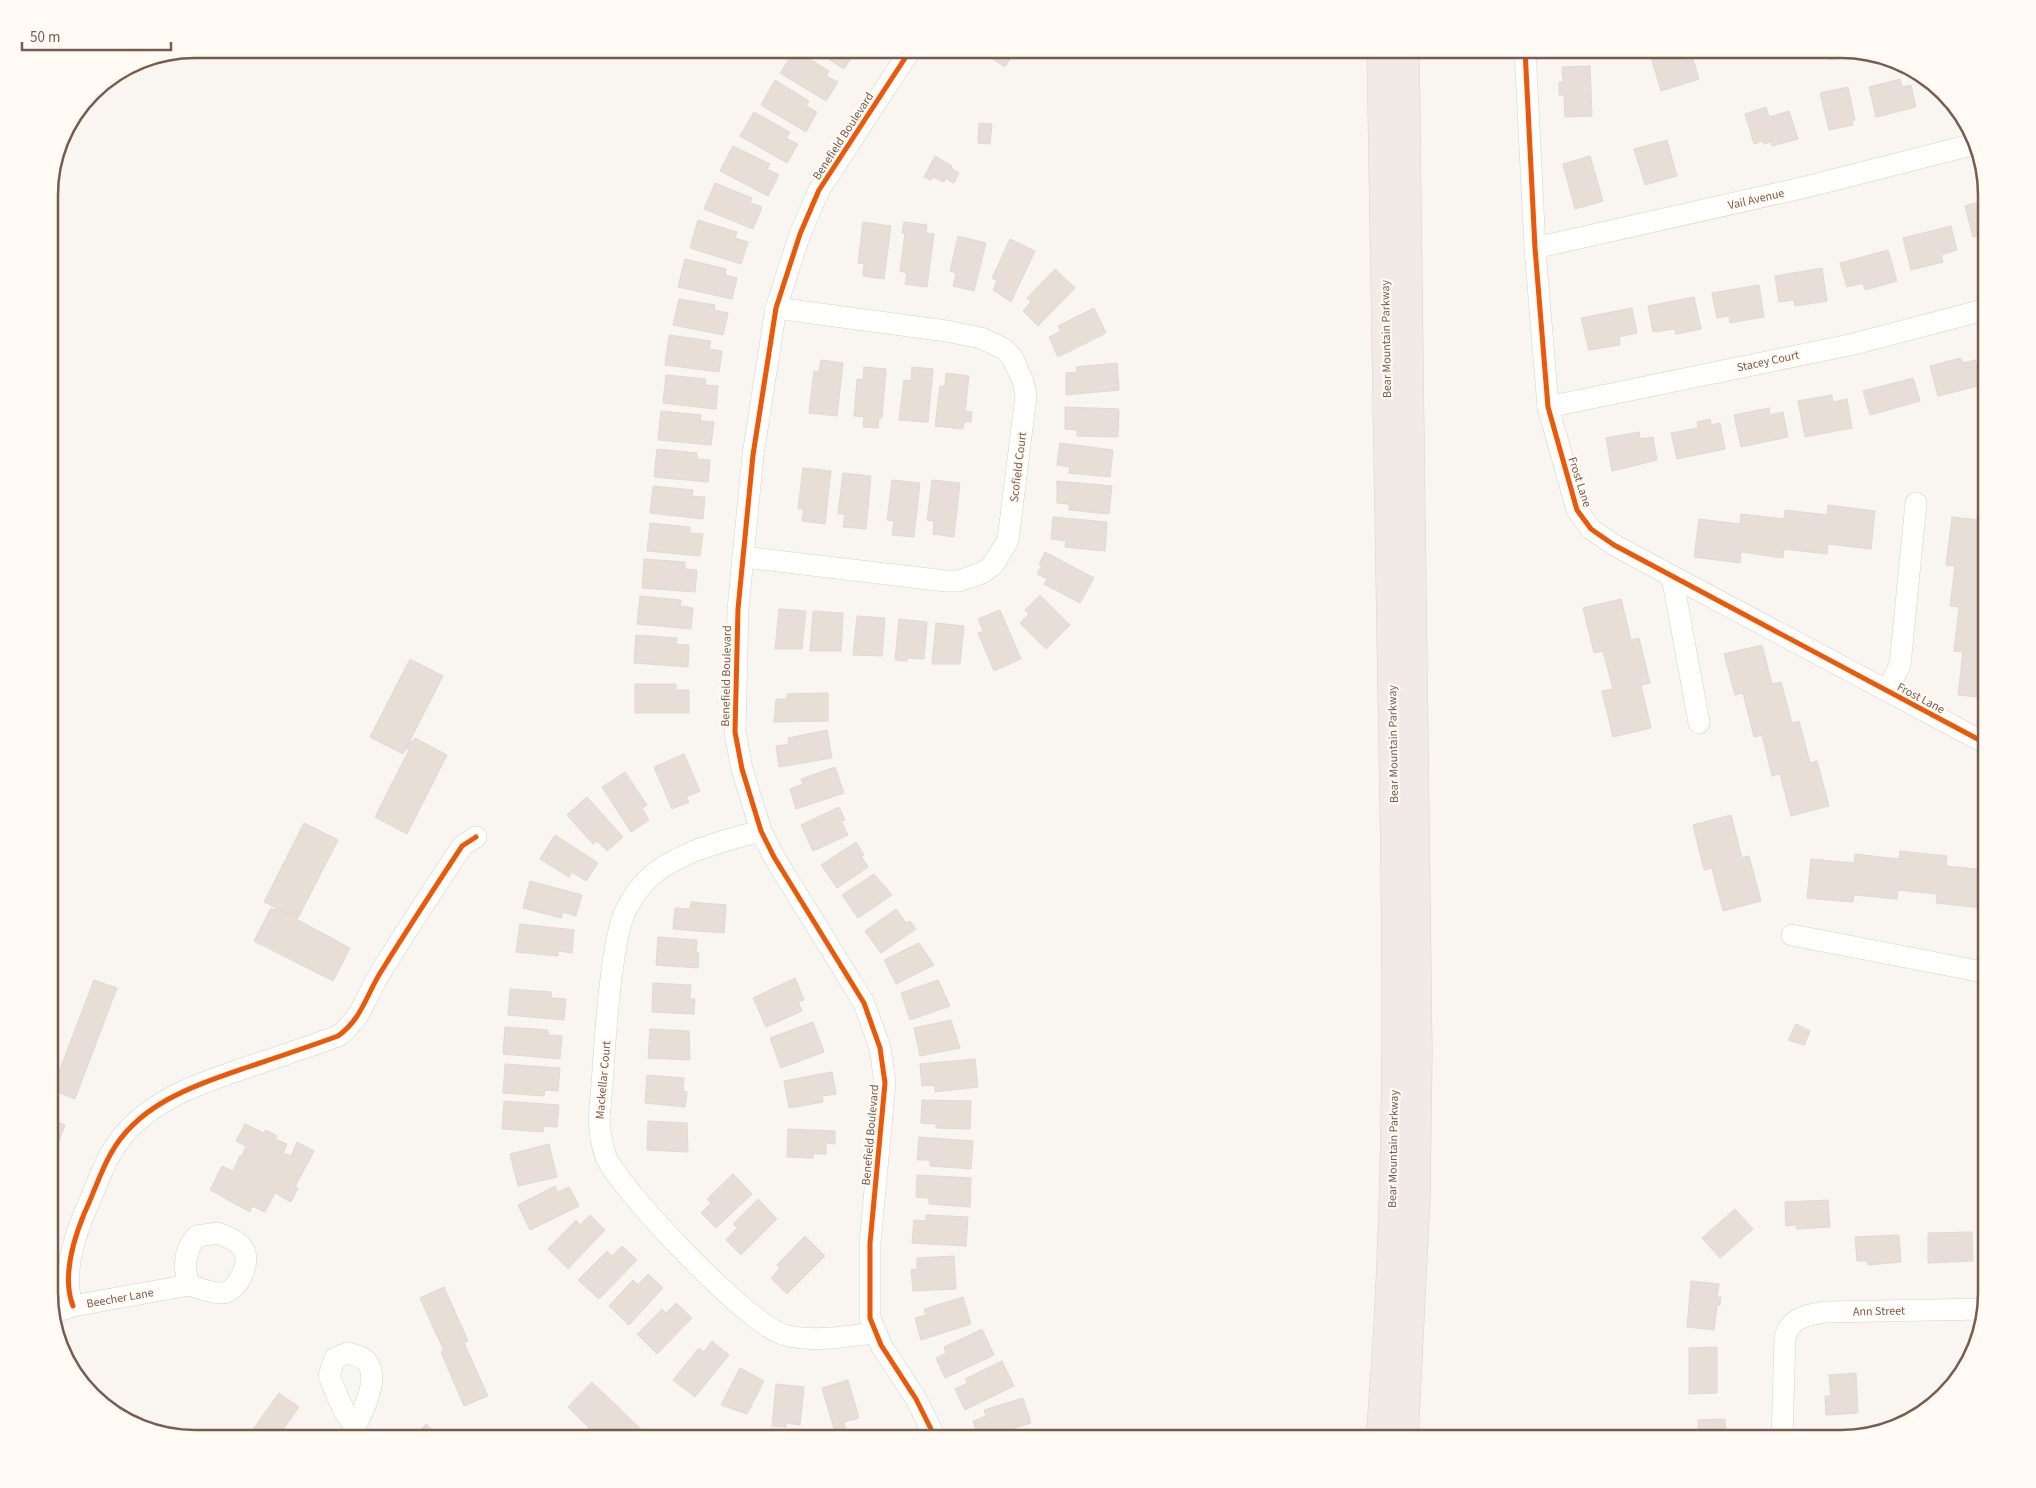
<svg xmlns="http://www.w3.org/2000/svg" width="2036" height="1488" viewBox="0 0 2036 1488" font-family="'Source Sans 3',sans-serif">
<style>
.building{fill:#e6ded7;stroke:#e2d8d2}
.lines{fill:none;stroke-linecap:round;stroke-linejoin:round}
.minor-casing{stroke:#d7d1cb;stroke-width:22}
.highway-casing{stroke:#dad1cc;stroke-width:29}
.minor{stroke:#fefefd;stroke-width:21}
.highway{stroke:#f2eae7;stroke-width:28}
.cycleway-casing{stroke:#fffaf3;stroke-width:8}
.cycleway{stroke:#e8590c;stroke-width:5}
.labels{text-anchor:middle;stroke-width:4.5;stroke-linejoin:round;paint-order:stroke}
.street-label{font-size:12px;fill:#7a5c4d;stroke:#fffaf3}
.rim{fill:none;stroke:#7a5c4d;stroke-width:2.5}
</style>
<rect width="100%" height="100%" fill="#f9f5f0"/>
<g class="building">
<polygon points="813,49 854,49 856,50 844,69"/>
<polygon points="977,49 1016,49 1005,67"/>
<polygon points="1666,49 1682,49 1686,61 1693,59 1699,79 1661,91 1651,57 1658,55 1657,52"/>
<polygon points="1827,49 1848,50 1849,55 1830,60"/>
<polygon points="795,50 829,71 826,76 838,82 826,101 780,73"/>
<polygon points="1590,66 1592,116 1565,117 1564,95 1559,95 1559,82 1563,82 1562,67"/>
<polygon points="1900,79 1902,87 1911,85 1916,107 1876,117 1869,87"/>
<polygon points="775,80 809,101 806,106 817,112 806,132 761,105"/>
<polygon points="1848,87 1855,120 1852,120 1853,125 1829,130 1820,93"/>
<polygon points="1766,107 1769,117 1789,111 1798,139 1772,146 1771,142 1764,144 1763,141 1754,144 1745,114"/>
<polygon points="754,112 790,132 786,138 798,144 787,163 740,136"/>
<polygon points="979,123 992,124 990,144 978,143"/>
<polygon points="1667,140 1677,176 1645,185 1634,149"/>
<polygon points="733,146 770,164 767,169 779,175 768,196 720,171"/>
<polygon points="935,156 952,166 951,168 959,173 954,183 945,178 944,182 933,177 931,180 924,177"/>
<polygon points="1590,156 1603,201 1575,209 1563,164"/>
<polygon points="715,183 752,198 750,203 762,207 753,229 704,209"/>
<polygon points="1987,200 1987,233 1973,237 1965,206"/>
<polygon points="698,220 737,232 735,238 748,242 741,264 690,248"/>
<polygon points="863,222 891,226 884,279 863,276 864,264 858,263"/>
<polygon points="904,222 927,225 926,233 934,234 927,287 905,284 907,273 900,271 905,233 902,233"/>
<polygon points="1951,226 1957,250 1941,255 1943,262 1911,270 1903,238"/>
<polygon points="958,236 986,243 974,291 953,286 956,273 950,271"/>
<polygon points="1010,239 1035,251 1011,302 993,290 997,281 992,278"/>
<polygon points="1888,250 1897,281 1865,290 1863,283 1847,287 1840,263"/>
<polygon points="685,259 726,269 725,275 737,278 732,299 678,287"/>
<polygon points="1822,268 1827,301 1795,306 1794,300 1779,302 1775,276"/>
<polygon points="1055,269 1075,288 1038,326 1023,311 1031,302 1027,298"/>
<polygon points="1759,285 1764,317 1730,323 1729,316 1717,318 1712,293"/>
<polygon points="1694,297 1701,329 1676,334 1675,329 1653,332 1648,306"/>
<polygon points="679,299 715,305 714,310 728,313 723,335 673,325"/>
<polygon points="1094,308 1106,333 1058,357 1049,337 1061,331 1058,326"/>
<polygon points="1632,308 1637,333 1619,337 1620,345 1589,350 1581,318"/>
<polygon points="669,335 711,341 709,349 722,351 719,372 665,365"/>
<polygon points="1961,358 1963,363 1975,360 1982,385 1938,396 1930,366"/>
<polygon points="821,360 843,363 837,416 809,413 814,371 819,372"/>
<polygon points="1117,363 1119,390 1066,395 1066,373 1077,372 1076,367"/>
<polygon points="864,367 886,369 882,418 879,418 878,428 863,427 864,417 854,416 857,379 863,380"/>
<polygon points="912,367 933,369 928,422 899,420 904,380 911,381"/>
<polygon points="946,373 969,376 965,411 972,412 971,422 964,422 963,429 935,426 940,386 945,386"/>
<polygon points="666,375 706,379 705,385 718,386 716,409 663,403"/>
<polygon points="1913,378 1920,401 1870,415 1863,391"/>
<polygon points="1832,395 1833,402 1847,399 1852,428 1805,437 1798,401"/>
<polygon points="1065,407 1119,409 1118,437 1077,436 1077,430 1065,429"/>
<polygon points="1769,408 1770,415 1783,412 1788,437 1741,447 1734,415"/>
<polygon points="661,411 701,415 700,421 714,422 711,445 658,440"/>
<polygon points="1710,419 1711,425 1720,423 1725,449 1677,459 1671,433 1698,428 1697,422"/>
<polygon points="1639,432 1640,439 1653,437 1657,460 1612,471 1606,438"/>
<polygon points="1060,443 1113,450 1110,477 1069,473 1070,467 1057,465"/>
<polygon points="657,449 697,453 697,459 710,460 708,482 654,477"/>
<polygon points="803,468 831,471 825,524 802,521 804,509 798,509"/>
<polygon points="843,473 871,476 866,529 843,527 845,514 838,514"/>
<polygon points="892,480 920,483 914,537 892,535 894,521 887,520"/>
<polygon points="932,480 960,483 954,537 933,534 934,521 927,520"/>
<polygon points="1057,481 1112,486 1109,514 1069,510 1069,504 1057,503"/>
<polygon points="653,486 693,490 692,496 705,497 703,519 650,513"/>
<polygon points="1828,505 1875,511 1871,549 1828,544 1827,554 1784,549 1783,558 1741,552 1740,563 1694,557 1699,519 1740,524 1741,514 1784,519 1785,510 1827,515"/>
<polygon points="1053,517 1107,522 1105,551 1065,547 1066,541 1051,539"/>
<polygon points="1952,517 1987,521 1985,565 1987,565 1987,698 1958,695 1963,652 1954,651 1959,607 1950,606 1955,566 1946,565"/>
<polygon points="650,523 690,527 690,533 703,534 700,556 647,551"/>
<polygon points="1045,552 1094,578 1080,603 1044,584 1047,579 1037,574 1042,565 1039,564"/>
<polygon points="644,559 685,562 685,569 697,570 695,592 642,588"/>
<polygon points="1040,595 1070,625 1046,649 1020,623 1029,614 1025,610"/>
<polygon points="640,596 681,600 680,606 693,608 691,629 637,624"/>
<polygon points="1621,599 1631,640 1639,638 1650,683 1641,685 1651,728 1613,737 1602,691 1613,689 1603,651 1594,653 1583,608"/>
<polygon points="779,609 806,611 802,649 775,649"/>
<polygon points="1000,610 1021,659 994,671 978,633 983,631 978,619"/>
<polygon points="813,611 843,613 841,651 810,651"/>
<polygon points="857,616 885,618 882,656 853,655"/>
<polygon points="899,619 927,622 924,659 908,658 907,661 895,660"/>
<polygon points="936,623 964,626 960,664 932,664"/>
<polygon points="636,635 677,638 676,644 689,645 688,667 634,663"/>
<polygon points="1762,645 1772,684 1781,682 1792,723 1799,721 1810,763 1817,761 1829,806 1791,816 1780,774 1772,776 1762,735 1754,737 1743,693 1735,695 1724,654"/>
<polygon points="410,659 443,676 403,754 370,737"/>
<polygon points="635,684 676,684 676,690 689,690 689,713 635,713"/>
<polygon points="828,693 828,721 774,722 776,699 787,699 787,694"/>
<polygon points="827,730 832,758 779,767 776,746 789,744 788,738"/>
<polygon points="415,738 447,755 407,834 375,817 409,750 406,749 410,741 412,742"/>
<polygon points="684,754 700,791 686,797 689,802 672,809 654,767"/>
<polygon points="835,767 844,793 796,809 790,789 803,784 801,779"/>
<polygon points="625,772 647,805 642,808 649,820 631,832 602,787"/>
<polygon points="587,797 623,837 607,851 597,841 593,844 567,815"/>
<polygon points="839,807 845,820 841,821 848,835 813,851 801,825"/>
<polygon points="1731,815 1742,858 1749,856 1761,901 1723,911 1712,868 1704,870 1693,825"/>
<polygon points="304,823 338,840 298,918 264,902"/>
<polygon points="555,835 598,863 586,881 572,872 569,877 540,859"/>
<polygon points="856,842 864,855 861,856 868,867 837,888 821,865"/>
<polygon points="1900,851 1947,856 1946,866 1985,870 1981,908 1936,903 1937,894 1898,890 1897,899 1854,895 1853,902 1807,898 1811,859 1854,863 1855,854 1899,859"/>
<polygon points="874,874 892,895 858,918 842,895"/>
<polygon points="530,881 582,895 576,916 563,912 561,918 523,908"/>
<polygon points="691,902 726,905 724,933 673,929 675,908 690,909"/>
<polygon points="271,908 275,910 276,908 350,948 333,981 254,941"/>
<polygon points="896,909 906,923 910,921 916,929 881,953 865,931"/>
<polygon points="520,924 574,930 572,953 558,951 558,956 516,952"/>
<polygon points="658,937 697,940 696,952 699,953 698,968 656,965"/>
<polygon points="919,943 934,965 896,984 884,960"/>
<polygon points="795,978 804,1000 798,1002 802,1011 766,1027 753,998"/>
<polygon points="94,980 117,988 75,1099 52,1090"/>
<polygon points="938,980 950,1006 910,1020 901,993"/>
<polygon points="653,983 691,985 690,999 695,999 694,1014 652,1012"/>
<polygon points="510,989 551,992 551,998 566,999 564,1020 508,1015"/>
<polygon points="951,1020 960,1048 920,1056 914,1028"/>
<polygon points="813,1022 824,1052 781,1068 770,1038"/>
<polygon points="1796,1024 1810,1031 1804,1045 1788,1040"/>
<polygon points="505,1027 548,1030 548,1035 562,1036 560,1059 503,1054"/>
<polygon points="650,1029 689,1031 690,1060 648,1058"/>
<polygon points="975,1059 978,1087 935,1092 935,1085 922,1086 920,1064"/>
<polygon points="505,1064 560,1068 558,1091 545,1090 544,1096 503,1093"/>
<polygon points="832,1072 836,1094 822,1096 823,1102 789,1108 784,1081"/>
<polygon points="647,1075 684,1078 683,1091 687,1092 685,1107 645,1103"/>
<polygon points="922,1100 971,1101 970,1129 936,1128 936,1124 921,1123"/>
<polygon points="504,1101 559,1105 557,1127 544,1126 543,1132 502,1129"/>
<polygon points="49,1119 65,1125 49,1166"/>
<polygon points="648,1121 687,1123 688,1152 647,1150"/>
<polygon points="245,1124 264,1133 266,1130 277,1136 275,1139 287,1144 283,1153 291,1156 297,1142 314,1151 295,1187 298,1188 291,1202 275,1193 265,1212 252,1206 250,1212 210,1190 222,1166 233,1171 240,1156 242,1156 246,1146 236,1141"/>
<polygon points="788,1129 835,1131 835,1144 826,1143 826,1154 813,1154 813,1158 787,1157"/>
<polygon points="919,1137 973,1141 971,1169 930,1166 930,1160 917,1160"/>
<polygon points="549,1144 557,1177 518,1186 510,1154"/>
<polygon points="733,1174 752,1194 716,1228 701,1213 711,1203 707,1199"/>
<polygon points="917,1175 971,1178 970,1207 929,1204 929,1198 916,1197"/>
<polygon points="555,1186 558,1192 569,1187 579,1206 530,1230 518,1205"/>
<polygon points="758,1199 777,1219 741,1255 726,1240 737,1228 733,1224"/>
<polygon points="1828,1200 1830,1227 1797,1229 1797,1225 1786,1226 1785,1202"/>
<polygon points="1735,1209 1753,1229 1720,1258 1702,1238"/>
<polygon points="590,1215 605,1230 568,1269 548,1249 576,1220 580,1225"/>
<polygon points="926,1215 968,1217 966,1246 912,1243 914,1220 926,1221"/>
<polygon points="1972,1232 1973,1261 1928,1263 1928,1233"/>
<polygon points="1899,1235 1901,1262 1868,1265 1868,1261 1857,1261 1855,1237"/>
<polygon points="805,1236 825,1256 787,1294 771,1278 780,1268 777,1265"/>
<polygon points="622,1246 637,1260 599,1299 578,1280 607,1251 612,1256"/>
<polygon points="954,1256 956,1289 913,1291 911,1270 917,1269 917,1258"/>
<polygon points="648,1274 663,1288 629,1325 609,1306 633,1280 638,1285"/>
<polygon points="1691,1281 1719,1284 1717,1297 1721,1297 1720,1305 1717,1305 1714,1330 1687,1327"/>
<polygon points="444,1287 468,1341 464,1343 488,1396 464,1406 441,1352 444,1351 420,1298"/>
<polygon points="963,1297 971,1324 921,1340 915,1318 926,1315 924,1309"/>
<polygon points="676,1303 692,1318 657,1354 637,1334 662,1309 666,1313"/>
<polygon points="982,1329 994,1355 945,1378 936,1358 946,1353 944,1347"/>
<polygon points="712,1341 729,1355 695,1397 673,1380 699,1348 704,1352"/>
<polygon points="1717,1347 1717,1393 1689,1394 1689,1348"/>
<polygon points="1002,1361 1014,1386 965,1410 955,1389 968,1383 965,1379"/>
<polygon points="740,1368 764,1381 747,1414 721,1405"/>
<polygon points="1856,1373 1858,1413 1826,1415 1825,1396 1831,1396 1829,1375"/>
<polygon points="848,1380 859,1418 844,1422 848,1438 837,1439 822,1388"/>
<polygon points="592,1382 651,1439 606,1439 595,1428 592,1431 568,1407"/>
<polygon points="776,1384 804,1387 800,1425 786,1423 786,1427 772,1426"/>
<polygon points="279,1393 299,1407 276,1439 246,1439"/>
<polygon points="1023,1398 1031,1423 979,1439 973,1421 986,1416 984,1410"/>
<polygon points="1725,1419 1726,1439 1698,1439 1698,1420"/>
<polygon points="426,1424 443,1439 413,1439"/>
</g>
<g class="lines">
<g class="minor-casing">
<g id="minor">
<polyline points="911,49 819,190 800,234 776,308 753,455 738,609 735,732 742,769 761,831 774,857 864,1003 880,1048 885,1083 870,1243 870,1318 881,1345 916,1399 936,1439"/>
<polyline points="1525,49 1535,248 1548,407 1577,510 1591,529 1614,545 1987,744"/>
<polyline points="1535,248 1806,187 1975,144"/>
<polyline points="1548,407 1854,344 1987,309"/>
<polyline points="743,557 946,581 959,581 982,573 993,565 1008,540 1026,396 1023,381 1012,357 1004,349 981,338 946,331 776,308"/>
<polyline points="1672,576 1699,723"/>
<polyline points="1887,691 1900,665 1916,503"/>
<path d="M761 831C725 840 670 854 644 883 634 894 624 911 620 926 606 986 605 1058 599 1120 600 1132 601 1145 606 1157 621 1191 750 1327 785 1335 814 1343 846 1336 875 1333"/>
<polyline points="1792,935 1978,971 1987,967"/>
<path d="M218 1233C227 1237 239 1241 244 1250 251 1264 237 1294 220 1293 210 1293 199 1288 189 1285 183 1267 184 1250 197 1236Z"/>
<path d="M73 1306C62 1278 73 1241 84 1214 93 1195 100 1173 110 1155 138 1103 196 1085 248 1067 278 1057 308 1047 338 1036 362 1019 367 993 382 970 408 928 435 887 462 846L476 837"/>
<polyline points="52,1313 73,1306 189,1285"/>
<path d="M348 1353C354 1355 364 1357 368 1363 379 1381 363 1411 355 1427L344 1411 329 1376 335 1358Z"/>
<path d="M1782 1439 1785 1337C1790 1317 1808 1315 1826 1312L1985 1309"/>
</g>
</g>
<g class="highway-casing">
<g id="highway">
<path d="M1380 1439C1401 1191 1397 940 1392 692 1388 477 1385 263 1381 49"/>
<polyline points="1404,1439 1416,1197 1418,1051 1405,49"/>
</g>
</g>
<use href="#minor" class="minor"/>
<use href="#highway" class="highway"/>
<g class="cycleway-casing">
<g id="cycleway">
<polyline points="911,49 819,190 800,234 776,308 753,455 738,609 735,732 742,769 761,831 774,857 864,1003 880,1048 885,1083 870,1243 870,1318 881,1345 916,1399 936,1439"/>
<polyline points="1525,49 1535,248 1548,407 1577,510 1591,529 1614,545 1987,744"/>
<path d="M73 1306C62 1278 73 1241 84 1214 93 1195 100 1173 110 1155 138 1103 196 1085 248 1067 278 1057 308 1047 338 1036 362 1019 367 993 382 970 408 928 435 887 462 846L476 837"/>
</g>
</g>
<use href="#cycleway" class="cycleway"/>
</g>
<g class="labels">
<g class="street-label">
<text transform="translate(843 136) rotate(-57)" y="4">Benefield Boulevard</text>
<text transform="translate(1756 199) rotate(-13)" y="4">Vail Avenue</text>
<text transform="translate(1386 339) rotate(-91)" y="4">Bear Mountain Parkway</text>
<text transform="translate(1768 361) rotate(-12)" y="4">Stacey Court</text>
<text transform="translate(1018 467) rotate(-83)" y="4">Scofield Court</text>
<text transform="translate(1580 482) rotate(72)" y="4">Frost Lane</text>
<text transform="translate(726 676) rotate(-89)" y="4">Benefield Boulevard</text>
<text transform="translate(1921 698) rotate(28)" y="4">Frost Lane</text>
<text transform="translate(1393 744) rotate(-91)" y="4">Bear Mountain Parkway</text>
<text transform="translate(603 1080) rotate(-85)" y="4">Mackellar Court</text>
<text transform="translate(870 1135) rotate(-85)" y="4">Benefield Boulevard</text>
<text transform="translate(1393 1149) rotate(-89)" y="4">Bear Mountain Parkway</text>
<text transform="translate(120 1298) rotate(-10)" y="4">Beecher Lane</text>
<text transform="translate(1879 1311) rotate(-1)" y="4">Ann Street</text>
</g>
</g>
<path d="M0 0H2036V1488H0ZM195 58H1841A137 137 0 0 1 1978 195V1293A137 137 0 0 1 1841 1430H195A137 137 0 0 1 58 1293V195A137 137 0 0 1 195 58Z" fill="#fffaf3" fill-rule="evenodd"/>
<path class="rim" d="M195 58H1841A137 137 0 0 1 1978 195V1293A137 137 0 0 1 1841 1430H195A137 137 0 0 1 58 1293V195A137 137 0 0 1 195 58Z"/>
<path d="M22 42v8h149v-8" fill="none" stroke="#7a5c4d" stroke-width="2.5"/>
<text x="30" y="42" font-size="15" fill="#7a5c4d" stroke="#fffaf3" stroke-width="4" paint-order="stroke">50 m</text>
</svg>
